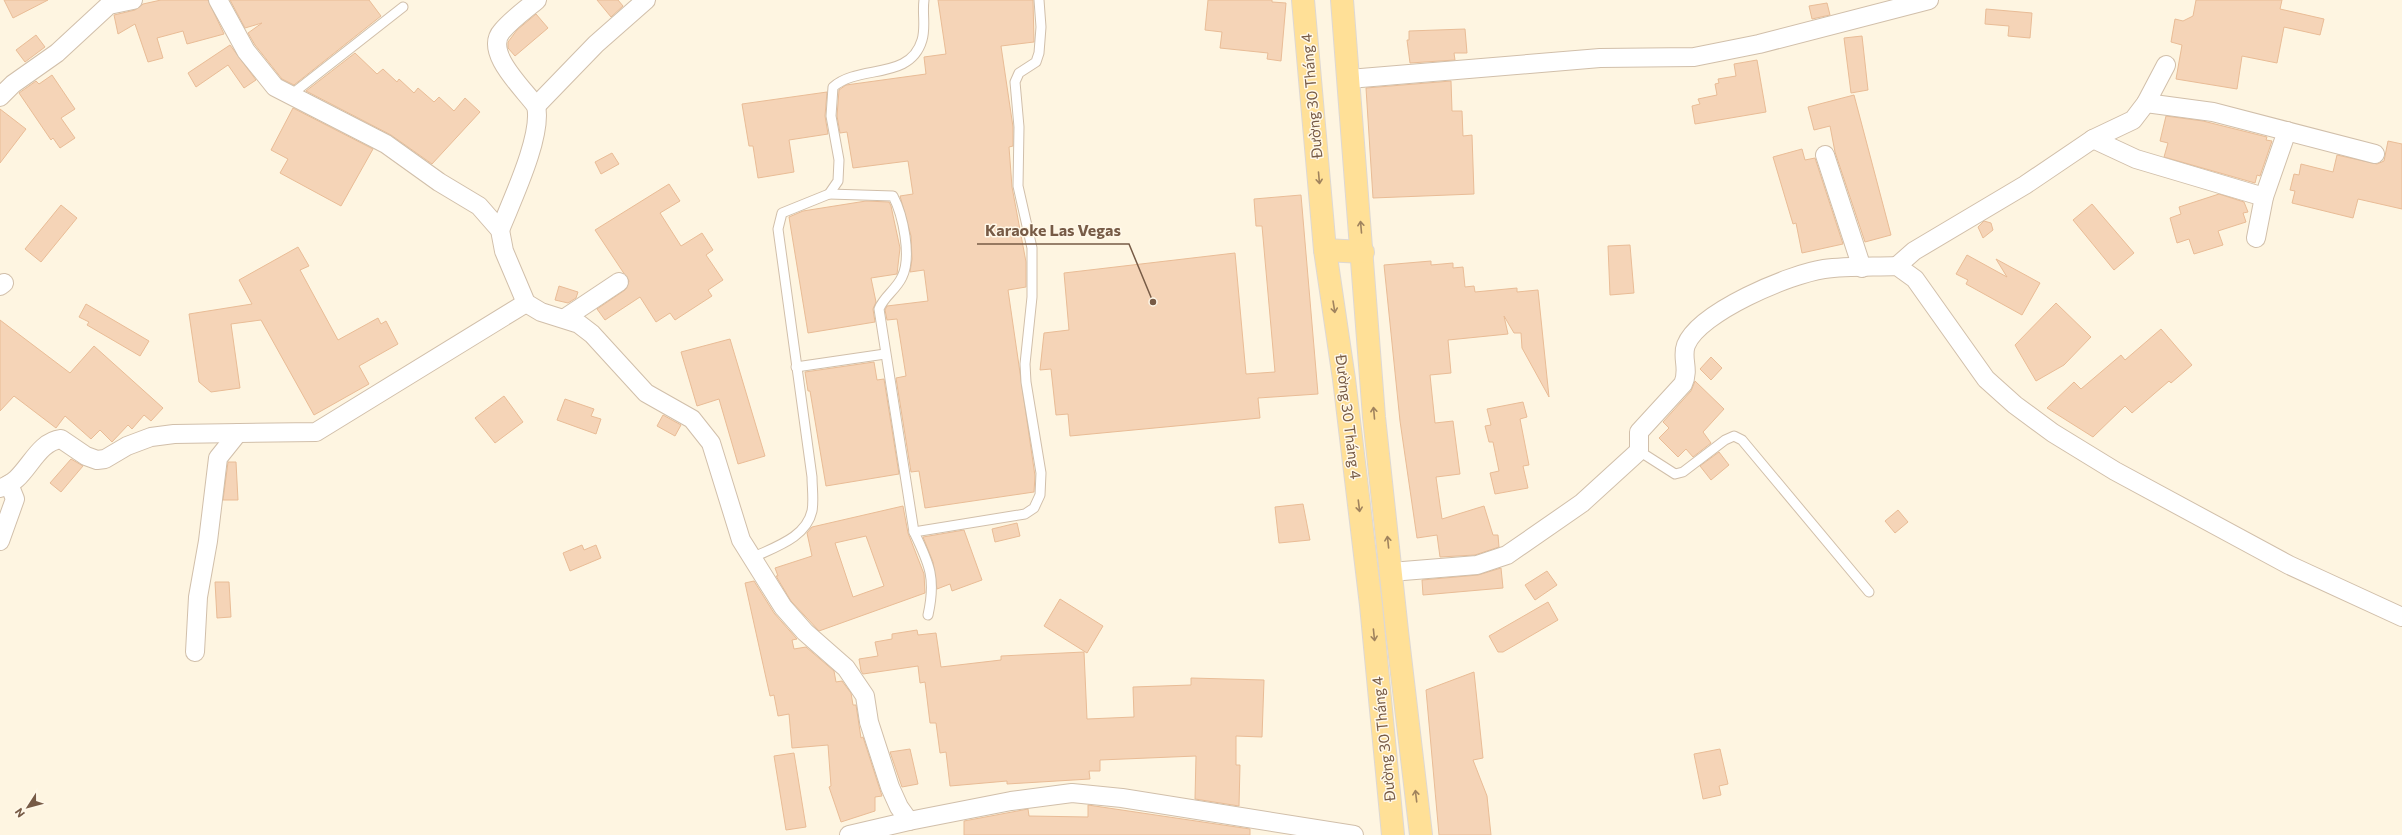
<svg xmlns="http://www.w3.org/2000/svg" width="2402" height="835" viewBox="0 0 2402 835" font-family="Commissioner,sans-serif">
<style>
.building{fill:#f5d4b7;stroke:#e9bc96;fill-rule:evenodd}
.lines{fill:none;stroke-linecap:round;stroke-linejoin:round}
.service-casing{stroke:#d1bfaa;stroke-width:11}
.minor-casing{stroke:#d1bfaa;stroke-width:20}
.primary-casing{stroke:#ded8d3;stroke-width:24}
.service{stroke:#fff;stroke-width:9}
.minor{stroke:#fff;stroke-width:18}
.primary{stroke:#ffe097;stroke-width:22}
.oneway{stroke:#a0835e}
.labels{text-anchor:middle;stroke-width:3;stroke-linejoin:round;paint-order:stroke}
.street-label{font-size:15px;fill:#775b46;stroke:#fff8e9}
.leader{fill:none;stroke:#775b46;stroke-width:1.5}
.callout-dot{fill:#775b46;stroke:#fff8e9;stroke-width:1.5}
.callout-label{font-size:16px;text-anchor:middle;font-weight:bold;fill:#775b46;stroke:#fff8e9;stroke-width:3;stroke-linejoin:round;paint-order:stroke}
</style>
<rect width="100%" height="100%" fill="#fef5e1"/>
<g class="building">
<polygon points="4,0 48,0 13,18"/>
<polygon points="161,0 208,0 224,34 187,44 183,31 157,38 163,58 148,62 135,24 118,34 114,15 135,10 143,4"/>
<polygon points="230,0 369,0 381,16 294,85 282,79 255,45 248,33 262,23 245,28"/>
<polygon points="597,0 618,0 623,6 611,17"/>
<polygon points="938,0 1033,0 1034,42 1001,46 1013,127 1013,146 1009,147 1012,187 1026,262 1026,287 1008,290 1035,476 1034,492 925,508 919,471 911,472 896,378 906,376 897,319 887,320 885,310 887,306 928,301 924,270 910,272 912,259 911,236 900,196 913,194 908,161 853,168 847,132 840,133 837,116 839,90 846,85 926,74 924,57 946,54"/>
<polygon points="1208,0 1272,0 1272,2 1286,3 1281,61 1267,59 1268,53 1220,48 1222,32 1205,30"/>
<polygon points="2196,0 2282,0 2280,9 2324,19 2320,35 2284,27 2277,63 2242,56 2237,89 2176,79 2182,45 2171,42 2175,19 2183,21 2193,16"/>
<polygon points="1827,3 1830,15 1812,19 1809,6"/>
<polygon points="1986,9 2032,13 2030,38 2008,36 2009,26 1985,24"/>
<polygon points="536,14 548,28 515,56 508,48 508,42 517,30"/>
<polygon points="1465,29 1467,53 1454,53 1455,60 1410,63 1407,40 1409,40 1409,31"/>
<polygon points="36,35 45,47 25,62 16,50"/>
<polygon points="1862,36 1868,90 1851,93 1844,38"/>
<polygon points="230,45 256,80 244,88 228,65 196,87 188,73"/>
<polygon points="355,53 377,74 383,69 397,82 399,79 414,93 418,88 434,102 439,97 454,111 465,98 480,112 432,164 391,135 306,91"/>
<polygon points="1757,60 1766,112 1695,124 1692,106 1700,104 1698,99 1717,95 1715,84 1719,83 1718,79 1736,76 1734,64"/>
<polygon points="52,75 75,109 61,118 75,138 60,148 53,138 51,140 19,93 36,81 39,84"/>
<polygon points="1451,81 1452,111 1462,111 1463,136 1472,135 1474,194 1373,198 1366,88"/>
<polygon points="827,92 825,116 828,134 789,140 794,172 758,178 753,146 749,146 742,104"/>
<polygon points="1854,95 1891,235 1865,242 1835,152 1830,126 1814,130 1808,107"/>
<polygon points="293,108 373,149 341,206 280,173 288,159 271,150"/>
<polygon points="0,109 26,129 0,163"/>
<polygon points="2166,116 2203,121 2267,137 2266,140 2272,141 2260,176 2257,175 2255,183 2164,157 2168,143 2160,141"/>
<polygon points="2388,141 2402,144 2402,209 2358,199 2353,218 2292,203 2295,191 2290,190 2294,174 2299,175 2301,164 2333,172 2337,155 2377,164 2384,161"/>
<polygon points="1802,149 1805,160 1815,158 1843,244 1802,253 1796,223 1793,224 1773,157"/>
<polygon points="612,153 619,164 601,174 595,162"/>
<polygon points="669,184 680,201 660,213 681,246 702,233 713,250 706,255 723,280 708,290 712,296 675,320 670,313 656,322 640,297 605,320 597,309 625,290 629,281 595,230"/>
<polygon points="2219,194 2244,202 2248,212 2243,213 2246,222 2218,231 2223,245 2194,254 2189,239 2177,243 2170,218 2181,214 2179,207"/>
<polygon points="1301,195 1318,394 1258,398 1260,418 1070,436 1068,414 1056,415 1051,369 1040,370 1044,333 1069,330 1064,273 1235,253 1246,374 1275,372 1262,226 1256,226 1254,199"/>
<polygon points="866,201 889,202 891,206 900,248 897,274 871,278 876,302 873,309 875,322 808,333 789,217 803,211"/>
<polygon points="2092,204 2134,253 2114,270 2073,220"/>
<polygon points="61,205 77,218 41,262 25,249"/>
<polygon points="1984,221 1991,223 1993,230 1983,238 1978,227"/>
<polygon points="1630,245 1634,293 1610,295 1608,246"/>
<polygon points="298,247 309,266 300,270 338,340 378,318 381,324 386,321 398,344 359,366 369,384 314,415 261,320 231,324 240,388 211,392 199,382 189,314 252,304 239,280"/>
<polygon points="1967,255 2007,277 1996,259 2040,283 2022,315 1966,284 1968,280 1956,274"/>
<polygon points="1431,261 1431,265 1453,263 1453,268 1463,267 1465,287 1474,286 1475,292 1517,288 1517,292 1538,290 1549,397 1522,348 1521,333 1514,333 1504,316 1508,334 1448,340 1451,373 1430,375 1435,423 1453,421 1460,474 1436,477 1442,519 1484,506 1493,535 1498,535 1499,547 1475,555 1440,557 1437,535 1417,538 1400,421 1384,265"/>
<polygon points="559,286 578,292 576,298 568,303 555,300"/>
<polygon points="2056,303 2091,337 2064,365 2036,381 2015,345"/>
<polygon points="86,304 149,341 140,356 87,325 89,322 79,317"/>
<polygon points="0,320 70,373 94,346 163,408 151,421 144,415 132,429 128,425 112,442 100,430 91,439 65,416 56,428 14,396 0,411"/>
<polygon points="2161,329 2192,365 2171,383 2169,381 2132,413 2125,406 2093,437 2047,408 2074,382 2081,389 2121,355 2125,360"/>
<polygon points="730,339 765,456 738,464 719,399 697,406 681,352"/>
<polygon points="1711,357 1722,368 1711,380 1700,369"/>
<polygon points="874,362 877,380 884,379 899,474 826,486 810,391 808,391 805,372"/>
<polygon points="1695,381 1724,409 1703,432 1711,443 1693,457 1686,449 1678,457 1659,438 1669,428 1663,422 1691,391"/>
<polygon points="504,396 523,422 495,443 475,418"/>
<polygon points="565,399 594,409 591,416 601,419 596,434 557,420"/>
<polygon points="1523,402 1527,417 1520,419 1529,465 1523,466 1528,488 1495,494 1490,473 1499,471 1493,442 1489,442 1485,426 1491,425 1487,409"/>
<polygon points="663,415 681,425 675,436 657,426"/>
<polygon points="1719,452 1729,465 1711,480 1700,466"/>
<polygon points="71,459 83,466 61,492 50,483"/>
<polygon points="228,462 236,462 238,500 223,500"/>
<polygon points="1303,504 1310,540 1279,543 1275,507"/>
<path d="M903 506 908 533 924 574 925 593 819 631 791 601 776 576H778L775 568 812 556 807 533 812 527ZM866 536 884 586 853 597 835 543Z"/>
<polygon points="1898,510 1908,522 1895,533 1885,521"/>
<polygon points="1017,523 1020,536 995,542 992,529"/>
<polygon points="964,530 982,580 952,591 950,584 937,589 933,562 923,537"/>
<polygon points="582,545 584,550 596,545 601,558 570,571 563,553"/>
<polygon points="1501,568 1503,588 1423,595 1422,580 1478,575"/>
<polygon points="1547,571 1557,585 1535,600 1525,585"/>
<polygon points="754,581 774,613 797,639 792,640 794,649 806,647 834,671 836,682 842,681 851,693 853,705 856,705 861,738 863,737 882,796 875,797 875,811 841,822 829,787 831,786 828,745 792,748 789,714 778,716 774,695 770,696 745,583"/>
<polygon points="215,582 229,582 231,617 217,618"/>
<polygon points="1060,599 1103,626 1087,653 1044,626"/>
<polygon points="1548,602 1558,620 1503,652 1498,652 1489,636"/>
<polygon points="917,630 918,635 936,633 941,667 1001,660 1001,656 1084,652 1087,719 1134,717 1133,687 1191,685 1191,678 1264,680 1262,737 1236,736 1236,765 1240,765 1239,806 1195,799 1196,756 1100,760 1100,771 1089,771 1090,779 1007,784 1007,781 950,786 946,752 940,753 936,723 930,723 925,682 920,683 918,666 863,674 861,671 859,659 878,656 875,642 892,639 892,634"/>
<polygon points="1474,672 1483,758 1473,760 1487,796 1491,835 1439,835 1426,690"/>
<polygon points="910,749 918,784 902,787 890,752"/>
<polygon points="1720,749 1728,784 1719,786 1721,795 1703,799 1694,754"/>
<polygon points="794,753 806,827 786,830 774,756"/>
<polygon points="1088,805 1250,829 1250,835 964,835 964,821 1028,809 1029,816 1088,817"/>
</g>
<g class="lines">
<g class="service-casing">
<g id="service">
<polyline points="292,94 403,7"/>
<path d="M829 194 893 196C903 215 912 257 902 277 896 290 884 296 879 309L914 532C930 565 936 579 928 615"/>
<polyline points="796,367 885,354"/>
<polyline points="1639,451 1675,474 1683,472 1725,440 1734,436 1742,440 1869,592"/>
<polyline points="914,532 1025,514 1034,508 1040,495 1041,473 1026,382 1025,364 1032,297 1032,248 1018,186 1019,127 1015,82 1019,73 1036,62 1039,53 1041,27 1039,0"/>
<path d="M752 558C774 547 806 538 812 511 814 501 812 487 812 477L778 229 782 213 829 194 838 181 839 160 831 116 833 87C859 64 910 81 922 40 926 27 922 13 924 0"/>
</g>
</g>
<g class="minor-casing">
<g id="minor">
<polyline points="218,0 246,51 275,87 386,144 439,182 479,206 500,230 504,251 526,303 541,312 579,324 592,334 646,393 692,419 711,443 741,540 783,607 805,632 846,668 865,696 869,722 890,787 899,807 909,821"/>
<polyline points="1349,79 1600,58 1694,57 1759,44 1929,0"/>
<polyline points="0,97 13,84 57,53 109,5 133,0"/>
<polyline points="2146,103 2213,112 2375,154"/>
<polyline points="536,106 596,44 646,0"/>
<polyline points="2093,139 2136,159 2264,197"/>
<polyline points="1825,155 1862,268"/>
<path d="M500 230C512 200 543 135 536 106 524 89 483 52 502 31 512 19 525 10 537 0"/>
<polyline points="2256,238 2264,197 2287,131"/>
<polyline points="1897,266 1914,251 2025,185 2093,139 2133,120 2146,103 2166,65"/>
<polyline points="0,286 4,283"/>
<polyline points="565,318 619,282"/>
<path d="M0 488C26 483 34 442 61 439L86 456 97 460 105 459 127 446 151 437 174 434 316 432 526 303"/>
<polyline points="0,541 15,499 9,484"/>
<path d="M1391 572 1477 565 1507 555 1582 503 1639 451V432L1683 384C1690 369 1681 358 1686 345 1699 312 1790 274 1824 269 1848 266 1873 267 1897 266L1915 279 1986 379 2015 405 2053 433 2115 471 2289 565 2402 617"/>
<polyline points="195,652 198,597 208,541 218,458 238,433"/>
<polyline points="849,835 909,821 1011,801 1072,793 1122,798 1354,835"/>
</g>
</g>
<g class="primary-casing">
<g id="primary">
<polyline points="1303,0 1325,250 1344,379 1371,605 1393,835"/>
<polyline points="1342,0 1374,417 1397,631 1421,835"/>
<polyline points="1325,250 1363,252"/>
</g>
</g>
<use href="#service" class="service"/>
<use href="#minor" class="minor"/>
<use href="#primary" class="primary"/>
</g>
<defs><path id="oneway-shaft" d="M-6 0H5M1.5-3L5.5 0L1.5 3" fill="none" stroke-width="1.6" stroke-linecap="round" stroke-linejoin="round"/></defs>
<g class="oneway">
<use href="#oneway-shaft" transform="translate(1319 178) rotate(85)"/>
<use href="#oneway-shaft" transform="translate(1361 227) rotate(-95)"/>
<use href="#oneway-shaft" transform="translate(1334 307) rotate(81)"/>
<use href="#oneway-shaft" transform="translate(1374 413) rotate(-95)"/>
<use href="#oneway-shaft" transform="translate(1359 506) rotate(83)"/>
<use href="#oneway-shaft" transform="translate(1388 542) rotate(-96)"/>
<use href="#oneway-shaft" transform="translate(1374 635) rotate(84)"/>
<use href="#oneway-shaft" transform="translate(1416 796) rotate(-97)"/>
</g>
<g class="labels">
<g class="street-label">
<text transform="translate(1312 96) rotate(-95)" y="5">Đường 30 Tháng 4</text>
<text transform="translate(1348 417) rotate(83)" y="5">Đường 30 Tháng 4</text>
<text transform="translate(1384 739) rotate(-96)" y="5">Đường 30 Tháng 4</text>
</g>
</g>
<path class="leader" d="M1153 302L1129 244H977"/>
<circle class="callout-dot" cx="1153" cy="302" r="4"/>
<g class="callout-label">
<text x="1053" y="236">Karaoke Las Vegas</text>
</g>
<g transform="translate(28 807) rotate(234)" stroke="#fff8e9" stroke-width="3" paint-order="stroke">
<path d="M0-3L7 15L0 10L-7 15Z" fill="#775b46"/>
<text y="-6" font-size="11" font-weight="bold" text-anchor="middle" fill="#775b46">N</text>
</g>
</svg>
